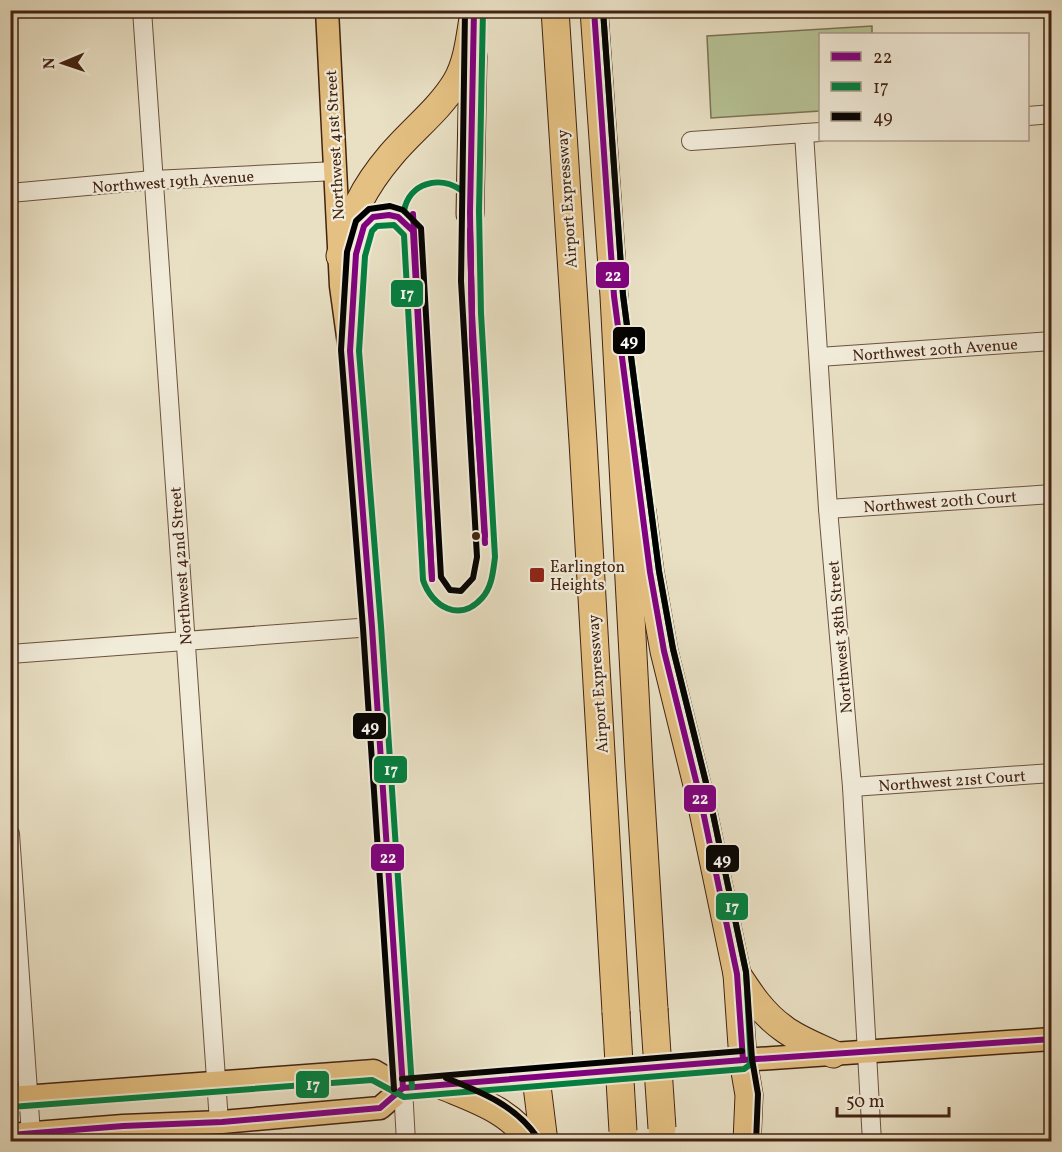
<svg xmlns="http://www.w3.org/2000/svg" width="1062" height="1152" viewBox="0 0 1062 1152" font-family="Vollkorn,serif">
<style>
.park{fill:#b6c295;stroke:#7c7254;stroke-width:1.5}
.lines{fill:none;stroke-linecap:round;stroke-linejoin:round}
.minor-casing{stroke:#6c523e;stroke-width:20}
.major-casing{stroke:#432312;stroke-width:25}
.highway-casing{stroke:#432312;stroke-width:29}
.minor{stroke:#f1ebd9;stroke-width:18}
.major{stroke:#e4c082;stroke-width:22}
.highway{stroke:#e4c082;stroke-width:27}
.highway-bridge-casing{stroke:#432312;stroke-width:29;stroke-linecap:butt}
.highway-bridge{stroke:#e4c082;stroke-width:27}
.bus-1-casing{stroke:#f1ebd9;stroke-width:10}
.bus-2-casing{stroke:#f1ebd9;stroke-width:10}
.bus-3-casing{stroke:#f1ebd9;stroke-width:10}
.bus-1{stroke:#800080;stroke-width:6}
.bus-2{stroke:#008040;stroke-width:6}
.bus-3{stroke:#000;stroke-width:6}
.bus-dot{fill:#432312;stroke:#f1ebd9;stroke-width:2}
.poi-dot{fill:#8f2418;stroke:#f1ebd9;stroke-width:2}
.labels{text-anchor:middle;stroke-width:4.5;stroke-linejoin:round;paint-order:stroke}
.street-label{font-size:16px;fill:#432312;stroke:#f1ebd9}
.poi-label{font-size:16px;fill:#432312;stroke:#f1ebd9;text-anchor:start}
.line-badge{stroke:#f1ebd9;stroke-width:2}
.badge-label{font-size:16px;text-anchor:middle;font-weight:bold;fill:#fff}
</style>
<rect width="100%" height="100%" fill="#e9e0c4"/>
<filter id="stains"><feTurbulence type="fractalNoise" baseFrequency=".00333" numOctaves="4"/><feColorMatrix values="0 0 0 0 .2 0 0 0 0 .09 0 0 0 0 .02 0 0 0 .5 -.17"/></filter>
<radialGradient id="worn" r=".72"><stop offset=".6" stop-color="#630" stop-opacity="0"/><stop offset="1" stop-color="#630" stop-opacity=".3"/></radialGradient>
<polygon class="park" points="872,26 872,34 820,34 820,111 711,118 707,36"/>
<g class="lines">
<g class="minor-casing">
<g id="minor">
<polyline points="142,10 219,1122"/>
<polyline points="1028,116 1052,114"/>
<polyline points="804,133 828,509 852,787 872,1142"/>
<polyline points="691,141 820,132"/>
<polyline points="10,193 153,180 336,171"/>
<polyline points="819,357 1052,341"/>
<polyline points="828,509 1052,494"/>
<polyline points="10,654 372,627"/>
<polyline points="852,787 1052,773"/>
<polyline points="10,834 31,1134"/>
<polyline points="403,1088 406,1142"/>
</g>
</g>
<g class="major-casing">
<g id="major">
<polyline points="327,10 341,286 350,351 372,627 403,1088"/>
<polyline points="10,1098 374,1071 403,1088 743,1060 1052,1039"/>
<polyline points="10,1135 123,1126 222,1122 380,1108 403,1088"/>
</g>
</g>
<g class="highway-casing">
<g id="highway">
<polyline points="555,10 583,442 616,1012"/>
<polyline points="594,10 614,296 639,768 654,1009"/>
<polyline points="470,214 473,56"/>
<path d="M340 256C351 214 363 188 391 155 412 130 439 110 456 82 468 62 470 35 474 12"/>
<polyline points="642,511 650,572 664,651 700,797 737,974 743,1060 749,1095 747,1142"/>
<path d="M737 974C750 994 763 1014 783 1028 797 1039 816 1046 833 1054"/>
<polyline points="536,1078 544,1142"/>
<path d="M443 1086C474 1099 512 1111 530 1142"/>
</g>
</g>
<use href="#minor" class="minor"/>
<use href="#major" class="major"/>
<use href="#highway" class="highway"/>
<g class="highway-bridge-casing">
<g id="highway-bridge">
<polyline points="654,1009 662,1128"/>
<polyline points="616,1012 623,1131"/>
</g>
</g>
<use href="#highway-bridge" class="highway-bridge"/>
<g class="bus-1-casing">
<g id="bus-1">
<polyline points="594,10 614,296 650,572 664,651 700,797 737,974 743,1060"/>
<polyline points="470,212 474,10"/>
<polyline points="470,213 472,336"/>
<polyline points="413,214 432,579"/>
<polyline points="470,230 472,314"/>
<polyline points="470,230 472,314"/>
<polyline points="413,231 432,579"/>
<polyline points="472,314 485,536"/>
<polyline points="472,338 482,495"/>
<polyline points="472,338 482,495"/>
<polyline points="482,495 485,543"/>
<polyline points="403,1088 372,627 350,351 356,254 364,226 373,217 389,215 398,217 413,231"/>
<polyline points="10,1135 123,1126 222,1122 380,1108 403,1088 743,1060 1052,1039"/>
</g>
</g>
<g class="bus-2-casing">
<g id="bus-2">
<path d="M404 211C409 183 439 175 461 190"/>
<path d="M412 1087 381 626 359 351 365 256 372 231 377 226 394 225 404 235 423 580C432 607 460 623 482 598 492 587 493 572 495 557L481 313 479 211 483 10"/>
<polyline points="11,1107 372,1080 404,1097 744,1069 751,1064 746,972 709,795 673,649 659,571 623,295 603,10"/>
</g>
</g>
<g class="bus-3-casing">
<g id="bus-3">
<polyline points="603,10 623,295 659,571 673,649 709,795 746,972 752,1059 758,1094 756,1142"/>
<path d="M446 1078C481 1092 515 1105 537 1137"/>
<polyline points="402,1079 742,1051"/>
<polyline points="394,1089 363,628 341,350 347,252 356,221 369,209 390,206 403,210 421,228 441,577 450,590 461,591 473,578 477,557 461,281 465,10"/>
</g>
</g>
<use href="#bus-1" class="bus-1"/>
<use href="#bus-2" class="bus-2"/>
<use href="#bus-3" class="bus-3"/>
</g>
<circle class="bus-dot" cx="476" cy="536" r="5"/>
<rect class="poi-dot" x="529" y="567" width="16" height="16" rx="3"/>
<g class="labels">
<g class="street-label">
<text transform="translate(334 145) rotate(-93)" y="6">Northwest 41st Street</text>
<text transform="translate(173 181) rotate(-4)" y="6">Northwest 19th Avenue</text>
<text transform="translate(566 199) rotate(-94)" y="6">Airport Expressway</text>
<text transform="translate(935 349) rotate(-4)" y="6">Northwest 20th Avenue</text>
<text transform="translate(940 501) rotate(-4)" y="6">Northwest 20th Court</text>
<text transform="translate(180 566) rotate(-94)" y="6">Northwest 42nd Street</text>
<text transform="translate(839 637) rotate(-95)" y="6">Northwest 38th Street</text>
<text transform="translate(597 684) rotate(-94)" y="6">Airport Expressway</text>
<text transform="translate(952 780) rotate(-4)" y="6">Northwest 21st Court</text>
</g>
<g class="poi-label">
<text x="550" y="572">Earlington<tspan x="550" dy="18">Heights</tspan></text>
</g>
</g>
<g class="line-badge">
<rect x="595" y="261" width="35" height="28" rx="6" fill="#800080"/>
<rect x="390" y="279" width="34" height="29" rx="6" fill="#008040"/>
<rect x="612" y="326" width="34" height="29" rx="6" fill="#000"/>
<rect x="352" y="712" width="35" height="28" rx="6" fill="#000"/>
<rect x="373" y="755" width="35" height="29" rx="6" fill="#008040"/>
<rect x="683" y="784" width="34" height="29" rx="6" fill="#800080"/>
<rect x="370" y="843" width="35" height="29" rx="6" fill="#800080"/>
<rect x="705" y="844" width="35" height="29" rx="6" fill="#000"/>
<rect x="715" y="892" width="34" height="29" rx="6" fill="#008040"/>
<rect x="295" y="1070" width="35" height="29" rx="6" fill="#008040"/>
</g>
<g class="badge-label">
<text x="613" y="281">22</text>
<text x="407" y="299">17</text>
<text x="629" y="346">49</text>
<text x="370" y="732">49</text>
<text x="391" y="775">17</text>
<text x="700" y="804">22</text>
<text x="388" y="863">22</text>
<text x="722" y="865">49</text>
<text x="732" y="912">17</text>
<text x="313" y="1090">17</text>
</g>
<rect width="1062" height="1152" fill="none" stroke="#e9e0c4" stroke-width="36"/>
<rect x="12" y="12" width="1038" height="1128" fill="none" stroke="#432312" stroke-width="3"/>
<rect x="18" y="18" width="1026" height="1116" fill="none" stroke="#432312" stroke-width="1.5"/>
<rect x="819" y="33" width="210" height="108" fill="#f1ebd9" stroke="#ab9b89" stroke-width="1.5"/>
<rect x="831" y="52" width="30" height="9" fill="#800080" stroke="#ab9b89" stroke-width="1.5"/>
<text x="873" y="63" font-size="18" fill="#432312">22</text>
<rect x="831" y="82" width="30" height="9" fill="#008040" stroke="#ab9b89" stroke-width="1.5"/>
<text x="873" y="93" font-size="18" fill="#432312">17</text>
<rect x="831" y="112" width="30" height="9" fill="#000000" stroke="#ab9b89" stroke-width="1.5"/>
<text x="873" y="123" font-size="18" fill="#432312">49</text>
<g transform="translate(63 63) rotate(268)" stroke="#f1ebd9" stroke-width="4.5" paint-order="stroke">
<path d="M0-4.5L10 22L0 15L-10 22Z" fill="#432312"/>
<text y="-9" font-size="16" font-weight="bold" text-anchor="middle" fill="#432312">N</text>
</g>
<path d="M837 1107v9h112v-9" fill="none" stroke="#432312" stroke-width="3"/>
<text x="846" y="1107" font-size="18" fill="#432312" stroke="#f1ebd9" stroke-width="4.5" paint-order="stroke">50 m</text>
<rect width="100%" height="100%" filter="url(#stains)"/>
<rect width="100%" height="100%" fill="url(#worn)"/>
</svg>
